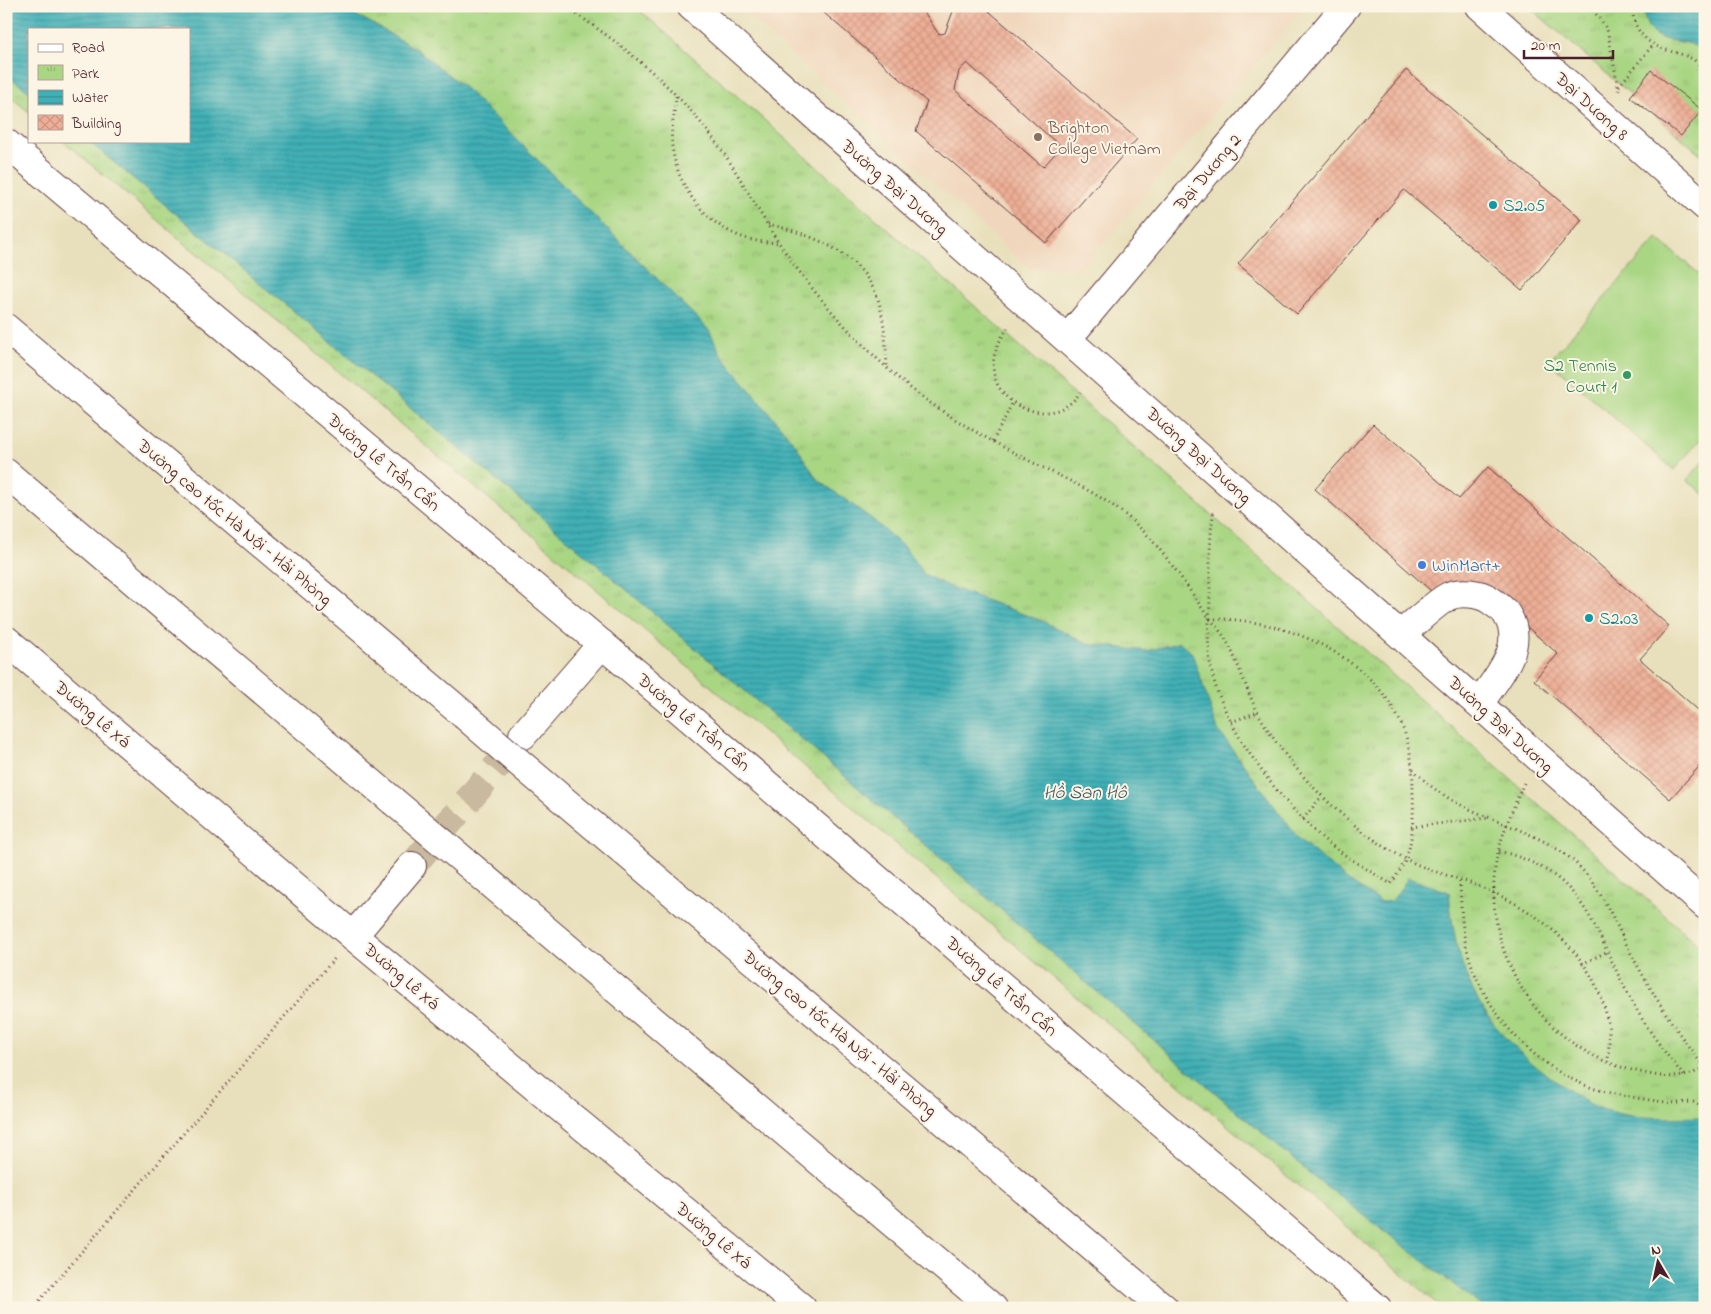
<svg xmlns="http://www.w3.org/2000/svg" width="1711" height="1314" viewBox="0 0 1711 1314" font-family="'Indie Flower',sans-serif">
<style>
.built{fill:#f0d6bc}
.park{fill:url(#park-tufts);stroke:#7a7a57}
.pitch{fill:#a9d683;stroke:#7a7a57}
.water{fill:url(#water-rules);stroke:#446870}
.building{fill:url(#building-cross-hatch);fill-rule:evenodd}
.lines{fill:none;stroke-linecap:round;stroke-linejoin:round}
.major-tunnel{stroke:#c8b99f;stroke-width:28;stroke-dasharray:28 14;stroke-linecap:butt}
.minor-casing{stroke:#623c41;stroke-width:30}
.major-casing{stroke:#623c41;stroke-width:30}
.highway-casing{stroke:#623c41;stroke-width:30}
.path{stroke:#623c41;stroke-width:3;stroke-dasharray:1 4;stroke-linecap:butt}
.minor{stroke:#fff;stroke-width:28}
.major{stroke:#fff;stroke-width:28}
.highway{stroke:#fff;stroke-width:28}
.highway-bridge-casing{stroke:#623c41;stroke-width:30;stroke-linecap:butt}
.highway-bridge{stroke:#fff;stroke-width:28}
.education-dot{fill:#8d6e63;stroke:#fcf5e5;stroke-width:2}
.culture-dot{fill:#0f9aa8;stroke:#fcf5e5;stroke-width:2}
.leisure-dot{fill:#2e9e5b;stroke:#fcf5e5;stroke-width:2}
.shop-dot{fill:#3f7fe0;stroke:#fcf5e5;stroke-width:2}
.labels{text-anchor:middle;stroke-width:4;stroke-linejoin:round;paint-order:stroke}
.street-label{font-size:18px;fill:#4a1f2b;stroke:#fcf5e5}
.education-label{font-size:18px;fill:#785e54;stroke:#fcf5e5;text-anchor:start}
.culture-label{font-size:18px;fill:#0d838f;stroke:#fcf5e5;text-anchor:start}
.leisure-label{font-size:18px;fill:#27864d;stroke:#fcf5e5;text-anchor:end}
.shop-label{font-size:18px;fill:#366cbe;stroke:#fcf5e5;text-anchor:start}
.water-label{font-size:19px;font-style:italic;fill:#465963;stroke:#fcf5e5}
</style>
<defs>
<pattern id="park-tufts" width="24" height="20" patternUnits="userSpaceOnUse" patternTransform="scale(1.25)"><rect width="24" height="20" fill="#a9d683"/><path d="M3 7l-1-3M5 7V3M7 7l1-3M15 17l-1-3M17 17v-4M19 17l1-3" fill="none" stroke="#93b771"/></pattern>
<pattern id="water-rules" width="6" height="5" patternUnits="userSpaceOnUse" patternTransform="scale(1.25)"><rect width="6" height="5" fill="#3fb0b6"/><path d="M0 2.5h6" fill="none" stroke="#378f94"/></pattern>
<pattern id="building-cross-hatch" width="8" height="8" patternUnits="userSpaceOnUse" patternTransform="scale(1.25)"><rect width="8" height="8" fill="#edae95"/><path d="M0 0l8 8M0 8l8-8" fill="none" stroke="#cd9581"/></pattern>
</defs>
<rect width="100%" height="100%" fill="#fcf5e5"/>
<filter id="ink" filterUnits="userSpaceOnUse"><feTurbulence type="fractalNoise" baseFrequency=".02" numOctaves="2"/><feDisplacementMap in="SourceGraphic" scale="10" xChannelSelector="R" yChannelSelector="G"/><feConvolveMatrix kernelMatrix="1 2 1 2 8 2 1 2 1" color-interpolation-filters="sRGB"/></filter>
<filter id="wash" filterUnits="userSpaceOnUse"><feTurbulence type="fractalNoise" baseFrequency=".0096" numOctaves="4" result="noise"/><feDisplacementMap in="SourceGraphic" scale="20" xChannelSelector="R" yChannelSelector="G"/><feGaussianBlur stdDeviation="1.12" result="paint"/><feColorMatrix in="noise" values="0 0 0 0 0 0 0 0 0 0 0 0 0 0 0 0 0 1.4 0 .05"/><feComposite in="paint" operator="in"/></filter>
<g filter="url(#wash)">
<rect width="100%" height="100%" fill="#e8e0bc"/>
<polygon class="built" points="738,6 1305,6 1083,267 1030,269"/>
<g class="park">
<polygon points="6,6 635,6 1705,951 1705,1308 1442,1308 555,554 63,141 189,141 189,29 29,29 29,112 6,93"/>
<polygon points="1528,6 1705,6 1705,158"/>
</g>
<g class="pitch">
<polygon points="1657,238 1705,279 1705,434 1674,470 1549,361"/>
<polygon points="1705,459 1705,495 1687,480"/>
</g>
<g class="water">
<path d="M6 6H328L364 19 416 49 465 88 709 330 722 356 795 444 817 479 872 519 906 549 924 574 945 585 1042 621 1089 644 1147 651 1180 642 1192 653 1218 730 1297 837 1347 880 1381 902 1392 901 1408 878 1449 892C1456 978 1483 1029 1553 1079 1569 1090 1587 1105 1605 1110 1637 1120 1671 1118 1703 1117L1705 1308H1484L1308 1172 534 511 88 141H189V29H29V92L6 74Z"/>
<path d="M1643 6H1705V52C1680 31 1647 55 1643 6Z"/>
</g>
<g id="blocks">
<g class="building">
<path d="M816 6H917L924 12 938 33 941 34 945 33 955 6H983L1137 139 1046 243 916 131 927 102ZM967 63 1061 147 1043 167 955 90 959 71Z"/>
<polygon points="1406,70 1582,220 1522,290 1404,190 1297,314 1238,264"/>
<polygon points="1651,70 1702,110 1681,136 1630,97"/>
<polygon points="1373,424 1459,499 1488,467 1669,626 1640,659 1705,716 1705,760 1670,799 1534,680 1558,654 1478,584 1454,611 1315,489"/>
</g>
</g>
</g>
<g filter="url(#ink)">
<use href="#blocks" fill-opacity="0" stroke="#623c41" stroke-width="1"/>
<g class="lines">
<polyline class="major-tunnel" points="412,866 523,736"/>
<g class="minor-casing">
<g id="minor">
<polyline points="691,6 1705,905"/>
<polyline points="1480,6 1705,206"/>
<polyline points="1068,338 1346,6"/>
<path d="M1401 634C1413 625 1436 602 1449 596 1460 591 1480 593 1490 600 1495 604 1504 609 1507 615 1527 647 1496 678 1479 704"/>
</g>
</g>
<g class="major-casing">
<g id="major">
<polyline points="6,143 679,709 1377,1308"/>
<polyline points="6,640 353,936 802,1308"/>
<polyline points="523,735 602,644"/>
<polyline points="353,936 412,866"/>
</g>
</g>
<g class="highway-casing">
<g id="highway">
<polyline points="6,328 464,715"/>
<polyline points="6,473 393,801"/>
<polyline points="516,760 1164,1308"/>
<polyline points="443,843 993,1308"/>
</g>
</g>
<g class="path">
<path d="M564 6C617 40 670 82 709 133 736 167 755 207 779 243 809 288 845 329 885 366 926 405 976 433 1026 459 1072 483 1112 497 1149 537 1169 559 1187 586 1204 611 1210 619 1217 627 1223 635 1238 659 1245 688 1258 713 1274 742 1295 769 1318 792 1344 818 1372 841 1404 858 1431 873 1462 878 1490 891 1548 916 1602 965 1609 1031 1610 1041 1608 1052 1608 1062"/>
<polyline points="1590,6 1607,29 1619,91"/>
<path d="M1633 6C1632 13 1634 23 1638 29 1657 60 1692 45 1705 73"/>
<polyline points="1619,86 1652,46"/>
<path d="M676 96C675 112 670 130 672 146 677 188 707 227 748 239 757 242 769 242 778 243"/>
<path d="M768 224C814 235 866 254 880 306 885 326 886 347 887 368"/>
<path d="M1008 328C957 395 1052 440 1080 392"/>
<polyline points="993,441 1013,402"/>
<path d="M1210 619C1286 617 1382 659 1406 737 1412 755 1413 774 1413 793 1414 811 1413 844 1405 861 1401 869 1396 876 1391 884 1367 869 1340 854 1319 835 1274 794 1213 715 1209 653 1207 634 1210 615 1210 596 1210 566 1209 538 1214 509"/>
<polyline points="1231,722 1258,712"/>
<path d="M1413 769C1456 818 1521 820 1570 858 1604 886 1618 933 1640 970 1659 1004 1680 1037 1705 1068"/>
<path d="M1524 783C1512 811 1499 839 1495 869 1484 959 1544 1049 1632 1070 1657 1076 1682 1083 1704 1067"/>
<polyline points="1303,819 1322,796"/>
<polyline points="1411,827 1488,818"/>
<path d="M1499 851C1585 873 1591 924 1628 994 1643 1023 1663 1051 1684 1076"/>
<path d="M1460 881C1461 904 1461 926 1467 949 1482 1013 1541 1076 1606 1092 1629 1097 1653 1101 1677 1103 1682 1103 1687 1102 1692 1102 1696 1102 1701 1107 1705 1109"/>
<polyline points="1582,964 1608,951"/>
<polyline points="33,1308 335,958"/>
</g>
<use href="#minor" class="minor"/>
<use href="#major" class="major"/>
<use href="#highway" class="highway"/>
<g class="highway-bridge-casing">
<g id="highway-bridge">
<polyline points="464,715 516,760"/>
<polyline points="393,801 443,843"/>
</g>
</g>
<use href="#highway-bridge" class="highway-bridge"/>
</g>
</g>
<circle class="education-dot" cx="1038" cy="137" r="5"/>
<g class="culture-dot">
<circle cx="1493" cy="205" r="5"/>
<circle cx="1589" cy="618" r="5"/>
</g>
<circle class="leisure-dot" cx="1627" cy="375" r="5"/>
<circle class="shop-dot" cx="1422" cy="565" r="5"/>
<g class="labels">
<g class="street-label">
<text transform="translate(1592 106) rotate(42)" y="6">Đại Dương 8</text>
<text transform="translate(1207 172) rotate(-50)" y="6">Đại Dương 2</text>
<text transform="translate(895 187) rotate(41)" y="6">Đường Đại Dương</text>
<text transform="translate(1199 455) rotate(42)" y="6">Đường Đại Dương</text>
<text transform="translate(384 462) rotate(40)" y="6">Đường Lê Trần Cẩn</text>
<text transform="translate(235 522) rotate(40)" y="6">Đường cao tốc Hà Nội – Hải Phòng</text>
<text transform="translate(93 714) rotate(40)" y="6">Đường Lê Xá</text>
<text transform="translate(694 722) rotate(40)" y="6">Đường Lê Trần Cẩn</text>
<text transform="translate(1501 724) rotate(42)" y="6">Đường Đại Dương</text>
<text transform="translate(402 976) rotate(40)" y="6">Đường Lê Xá</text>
<text transform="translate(1002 986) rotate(41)" y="6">Đường Lê Trần Cẩn</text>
<text transform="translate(840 1033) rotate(40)" y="6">Đường cao tốc Hà Nội – Hải Phòng</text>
<text transform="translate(714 1235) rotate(40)" y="6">Đường Lê Xá</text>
</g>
<g class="education-label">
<text x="1048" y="133">Brighton<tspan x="1048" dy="21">College Vietnam</tspan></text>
</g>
<g class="culture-label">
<text x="1503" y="211">S2.05</text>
<text x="1599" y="624">S2.03</text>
</g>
<g class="leisure-label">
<text x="1617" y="371">S2 Tennis<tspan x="1617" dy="21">Court 1</tspan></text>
</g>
<g class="shop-label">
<text x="1432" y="571">WinMart+</text>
</g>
<g class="water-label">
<text x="1085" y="798">Hồ San Hô</text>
</g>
</g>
<rect width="1711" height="1314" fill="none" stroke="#fcf5e5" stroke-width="25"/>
<rect x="28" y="28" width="162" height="115" fill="#fcf5e5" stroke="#b59f9b"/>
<rect x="38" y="44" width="25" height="8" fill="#ffffff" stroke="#b59f9b"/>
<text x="72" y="52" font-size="15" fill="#4a1f2b">Road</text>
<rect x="38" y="65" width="25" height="15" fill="url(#park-tufts)" stroke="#b59f9b"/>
<text x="72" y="78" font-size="15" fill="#4a1f2b">Park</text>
<rect x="38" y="90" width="25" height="15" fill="url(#water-rules)" stroke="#b59f9b"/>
<text x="72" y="102" font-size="15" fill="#4a1f2b">Water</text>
<rect x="38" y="115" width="25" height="15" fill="url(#building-cross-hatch)" stroke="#b59f9b"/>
<text x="72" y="128" font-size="15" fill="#4a1f2b">Building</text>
<g transform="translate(1658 1262) rotate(351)" stroke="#fcf5e5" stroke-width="4" paint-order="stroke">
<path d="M0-4L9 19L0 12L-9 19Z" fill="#4a1f2b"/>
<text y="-8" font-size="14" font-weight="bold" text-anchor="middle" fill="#4a1f2b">N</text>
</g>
<path d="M1524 50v8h89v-8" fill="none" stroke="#4a1f2b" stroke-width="2.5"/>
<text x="1531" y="50" font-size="15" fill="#4a1f2b" stroke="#fcf5e5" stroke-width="4" paint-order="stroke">20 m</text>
</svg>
